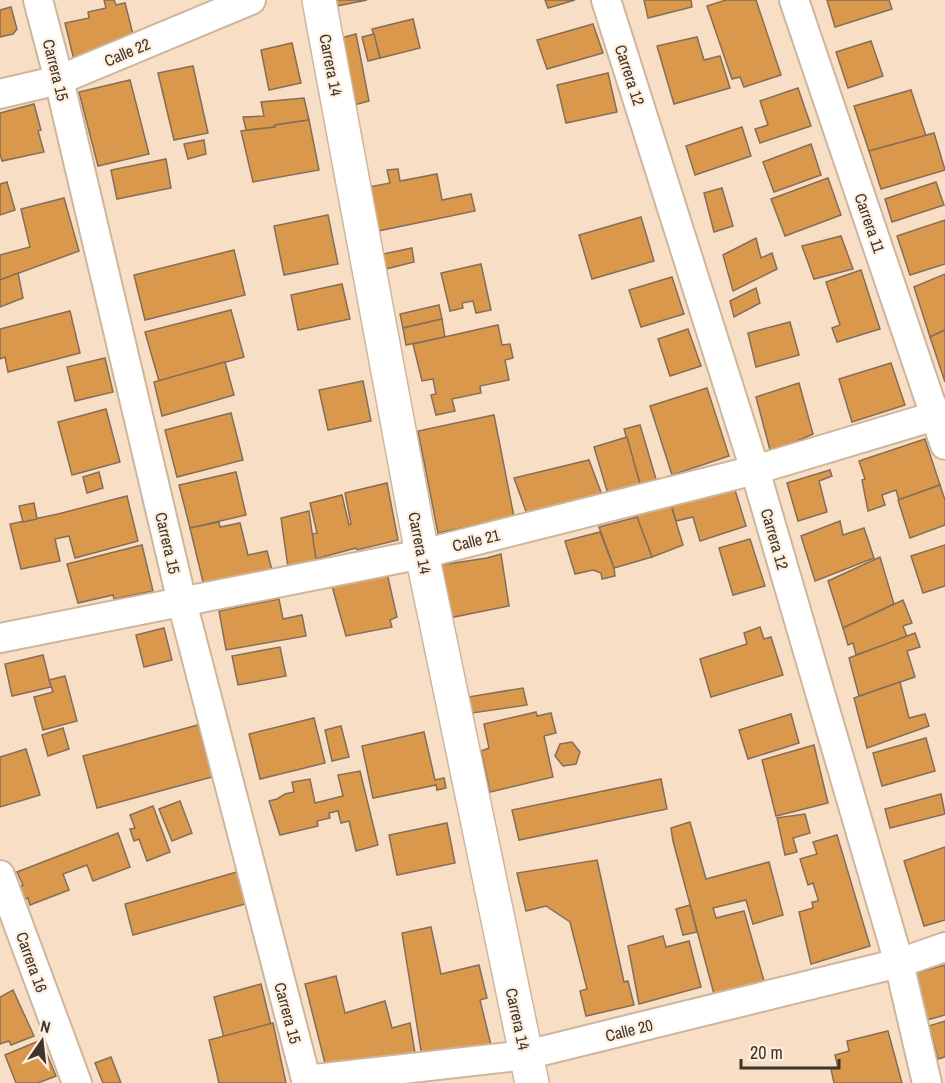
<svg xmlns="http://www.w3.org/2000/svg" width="945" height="1083" viewBox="0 0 945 1083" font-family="'Archivo Narrow',sans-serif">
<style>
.building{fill:#da984c;stroke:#856e57;stroke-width:1.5}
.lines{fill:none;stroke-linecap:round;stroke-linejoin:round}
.minor-casing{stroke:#ceb69c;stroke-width:32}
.tertiary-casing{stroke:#ceb69c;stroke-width:36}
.minor{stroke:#fff;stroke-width:28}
.tertiary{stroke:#fff;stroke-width:33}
.labels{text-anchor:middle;stroke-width:4.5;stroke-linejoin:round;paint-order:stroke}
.street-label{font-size:16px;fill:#3e342a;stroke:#fdeede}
</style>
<rect width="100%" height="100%" fill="#f8dec4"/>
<g class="building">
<polygon points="104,0 114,0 116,5 125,3 136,46 74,60 65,23 89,18 88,12 106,8"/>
<polygon points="326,0 367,0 327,8"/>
<polygon points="545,0 575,0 548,8"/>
<polygon points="644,0 691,0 692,7 648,18"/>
<polygon points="726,0 756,0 781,75 744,87 740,77 732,79 707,6"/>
<polygon points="827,0 889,0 892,9 835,27"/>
<polygon points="11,7 17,29 13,34 0,37 0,10"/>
<polygon points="413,19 420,48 380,58 372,29"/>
<polygon points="593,24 603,53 547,69 537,40"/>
<polygon points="356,34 369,101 343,108 330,41"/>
<polygon points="374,34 380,58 368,61 362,37"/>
<polygon points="697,37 704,60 720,56 730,88 674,104 657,46"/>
<polygon points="871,41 883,76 848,88 836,52"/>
<polygon points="292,43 301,83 269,90 261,50"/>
<polygon points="193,66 208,133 174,140 158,73"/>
<polygon points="608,73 617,112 566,123 557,85"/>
<polygon points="130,80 149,154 98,166 79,92"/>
<polygon points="798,88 811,126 760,143 755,129 768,125 760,101"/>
<polygon points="911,90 926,136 869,151 854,106"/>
<polygon points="304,98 309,120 275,125 275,127 246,130 243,117 264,116 261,102"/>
<polygon points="34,104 41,130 38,131 44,152 2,161 0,154 0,113"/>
<polygon points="309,120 319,170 253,182 241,131 275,127 275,125"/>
<polygon points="742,127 751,156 695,175 686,146"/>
<polygon points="934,133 945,170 881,189 869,151"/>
<polygon points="204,140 206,154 188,159 184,144"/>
<polygon points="811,144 821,175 774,192 763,162"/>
<polygon points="166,159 171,188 117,199 111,170"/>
<polygon points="398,169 400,181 437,174 442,200 471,194 475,211 378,231 369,187 390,183 387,170"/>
<polygon points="828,178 841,215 785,236 771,199"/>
<polygon points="7,182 15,210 0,215 0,184"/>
<polygon points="936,182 944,205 892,222 885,199"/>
<polygon points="722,188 733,226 714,232 704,193"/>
<polygon points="64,198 79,251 0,280 0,255 30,247 21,209"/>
<polygon points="328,215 338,264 284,275 274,226"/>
<polygon points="641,217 654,261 592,279 579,235"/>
<polygon points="945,220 945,264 910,275 897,236"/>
<polygon points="841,236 853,269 814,279 802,246"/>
<polygon points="756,238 761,258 772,253 777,269 733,291 723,255"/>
<polygon points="412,248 414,262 386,269 383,254"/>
<polygon points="234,250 245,295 145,320 134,275"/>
<polygon points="481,264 491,310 476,313 473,301 462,303 463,308 450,311 441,273"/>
<polygon points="861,270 880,329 837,342 832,328 840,325 826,282"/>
<polygon points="18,273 23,298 0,307 0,280"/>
<polygon points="945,274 945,330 930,337 914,287"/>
<polygon points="672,277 684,314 641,327 629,290"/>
<polygon points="342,284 350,319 298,330 291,295"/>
<polygon points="756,288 760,303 734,317 730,301"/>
<polygon points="439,305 442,319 403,328 400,314"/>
<polygon points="231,310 244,357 159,381 145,332"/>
<polygon points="70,311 80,353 8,372 5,357 0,359 0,329"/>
<polygon points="442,319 445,337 406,345 403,328"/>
<polygon points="790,322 799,355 756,367 748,333"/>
<polygon points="498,325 502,345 510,344 513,358 505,360 509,380 480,386 481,393 452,399 455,411 436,415 431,395 436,394 433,379 422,381 413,344"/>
<polygon points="688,329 701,366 670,376 658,339"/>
<polygon points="945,330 945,382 930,337"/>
<polygon points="105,358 113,392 75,401 67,367"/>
<polygon points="225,362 234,395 162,416 154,382"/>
<polygon points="891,363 905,405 852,422 839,379"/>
<polygon points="363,381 371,421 328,430 319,390"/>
<polygon points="799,383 813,434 793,443 770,450 756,397"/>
<polygon points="707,388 729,456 672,475 650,406"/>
<polygon points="106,409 120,462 72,475 58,422"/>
<polygon points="231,413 243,460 177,477 165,430"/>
<polygon points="494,415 514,517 438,533 418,431"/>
<polygon points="640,425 656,479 640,484 624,429"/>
<polygon points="627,437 640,484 608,494 594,447"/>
<polygon points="925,439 940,485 899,500 896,490 882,495 885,505 868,511 862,480 865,479 859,461"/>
<polygon points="589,460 602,495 527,514 514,478"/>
<polygon points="830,470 832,476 819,481 827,512 798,521 787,483"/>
<polygon points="99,472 103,488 87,493 83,477"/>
<polygon points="236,472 246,515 190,528 179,485"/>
<polygon points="387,483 398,540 357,550 356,548 315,559 312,534 317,533 310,503 342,495 349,525 351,524 345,493"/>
<polygon points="940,485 945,500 945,525 910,538 898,500"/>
<polygon points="735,490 746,526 700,541 693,517 676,521 671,505"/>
<polygon points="127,496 138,541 75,558 69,536 55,539 60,561 21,569 10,524 58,514"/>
<polygon points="34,503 37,519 23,522 19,506"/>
<polygon points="671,505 683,545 652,557 635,513"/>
<polygon points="309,511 316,560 288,567 281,518"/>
<polygon points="637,517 652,557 614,568 599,527"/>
<polygon points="840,521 843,535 864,528 874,558 815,581 801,536"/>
<polygon points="219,522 220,527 240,523 248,555 267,551 272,570 204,586 190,528"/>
<polygon points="600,532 614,568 615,576 602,579 601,573 593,570 575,574 565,541"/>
<polygon points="750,539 765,586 733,595 719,548"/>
<polygon points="142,545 153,591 114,599 113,595 78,603 67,564"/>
<polygon points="945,545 945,586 923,593 911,556"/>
<polygon points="501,554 509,606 449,618 441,565 487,558"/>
<polygon points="880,557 894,604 843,628 828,581"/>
<polygon points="387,573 397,617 390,620 392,627 346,636 332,586"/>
<polygon points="279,599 283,619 302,615 306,636 226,650 219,611"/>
<polygon points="903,600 912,623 903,626 907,637 856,655 853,643 848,645 843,628"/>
<polygon points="760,627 764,639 771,637 783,675 711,697 700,659 747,644 744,633"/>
<polygon points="164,628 172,660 144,667 136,635"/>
<polygon points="915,633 920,647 907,651 915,677 859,696 849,658"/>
<polygon points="280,647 286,676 238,685 232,656"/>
<polygon points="43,655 51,687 12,696 5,664"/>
<polygon points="65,676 77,721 43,730 34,697 53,692 49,680"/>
<polygon points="900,682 909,718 925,714 929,726 867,748 854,698"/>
<polygon points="523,688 527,705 472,713 468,697"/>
<polygon points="536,712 537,716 551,713 556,733 544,736 553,777 490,792 481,751 489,748 484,724"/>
<polygon points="791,714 799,743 748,759 739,730"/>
<polygon points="314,718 325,763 260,779 249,734"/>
<polygon points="198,725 212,777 97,808 83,756"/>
<polygon points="341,726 349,757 332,761 325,730"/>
<polygon points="63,728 69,749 48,756 42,735"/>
<polygon points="424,732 435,780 444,778 446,788 437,790 436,785 373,798 362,746"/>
<polygon points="926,738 935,771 882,786 873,753"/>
<polygon points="572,742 580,752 576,764 563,766 555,756 560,744"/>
<polygon points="814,745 828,803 776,816 762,760"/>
<polygon points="26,749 40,795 0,807 0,757"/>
<polygon points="360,771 378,845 356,851 349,821 341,823 338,811 329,813 330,818 317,821 318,826 280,835 269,801 277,799 285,794 294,792 292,782 310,779 315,803 343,796 338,775"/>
<polygon points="661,779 667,809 519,840 512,810"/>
<polygon points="941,794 945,814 890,828 885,809"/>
<polygon points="180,801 192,833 172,841 159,809"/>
<polygon points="153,806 170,852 147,861 139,839 134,841 130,829 135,828 130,815"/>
<polygon points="805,814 810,833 793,838 797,852 785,855 777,818"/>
<polygon points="690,822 706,879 769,862 783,915 753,924 746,900 713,908 716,918 744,911 764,981 714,994 673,841 671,828"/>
<polygon points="447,823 455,863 397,875 389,835"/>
<polygon points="118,833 130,867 93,881 87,865 63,874 69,890 30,905 28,898 21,901 16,888 23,885 17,872"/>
<polygon points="837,835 870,946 811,964 799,912 813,908 812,902 818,901 818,899 813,883 808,885 800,859 817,854 813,842"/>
<polygon points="945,847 945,920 924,926 904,861"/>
<polygon points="597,860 624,982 628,981 634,1005 586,1016 580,991 587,989 570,922 546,906 526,911 517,873"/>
<polygon points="237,872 245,904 133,935 125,904"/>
<polygon points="690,905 697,932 683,935 676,909"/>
<polygon points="431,927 441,974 479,965 487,998 480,1000 491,1045 423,1063 402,933"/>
<polygon points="663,936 666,947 689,941 701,987 639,1004 628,946"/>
<polygon points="945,965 945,1015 927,1020 916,973"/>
<polygon points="336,976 345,1013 385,1001 392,1028 410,1023 419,1077 330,1083 305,984"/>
<polygon points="261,984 276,1046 229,1059 214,997"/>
<polygon points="13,990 34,1036 11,1045 9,1041 0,1044 0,997"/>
<polygon points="945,1021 945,1057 938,1059 929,1026"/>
<polygon points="273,1023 286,1083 219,1083 209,1040"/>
<polygon points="888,1031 902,1083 834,1083 831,1069 838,1067 835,1055 849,1051 847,1041"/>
<polygon points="41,1040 56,1076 38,1083 16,1083 5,1055"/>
<polygon points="111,1057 121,1083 103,1083 95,1063"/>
</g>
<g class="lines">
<g class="minor-casing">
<g id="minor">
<polyline points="38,0 59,80 182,602 307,1083"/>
<polyline points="606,0 755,470 899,963 927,1083"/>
<polyline points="794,0 945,445"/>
<polyline points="0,94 59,80 251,0"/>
<polyline points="0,638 422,554 755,470 945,413"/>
<polyline points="0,875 77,1083"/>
<polyline points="306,1080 526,1055 899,963 945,947"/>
</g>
</g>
<g class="tertiary-casing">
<polyline id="tertiary" points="319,0 422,554 532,1083"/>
</g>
<use href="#minor" class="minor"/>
<use href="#tertiary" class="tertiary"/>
</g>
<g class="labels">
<g class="street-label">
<text transform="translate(127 52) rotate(-23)" y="6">Calle 22</text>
<text transform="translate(331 65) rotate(79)" y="6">Carrera 14</text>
<text transform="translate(56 70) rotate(76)" y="6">Carrera 15</text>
<text transform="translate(630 75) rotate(72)" y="6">Carrera 12</text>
<text transform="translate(870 223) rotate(71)" y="6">Carrera 11</text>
<text transform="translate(775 539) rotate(74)" y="6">Carrera 12</text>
<text transform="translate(476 540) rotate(-14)" y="6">Calle 21</text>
<text transform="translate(168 543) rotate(77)" y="6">Carrera 15</text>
<text transform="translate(420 543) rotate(79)" y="6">Carrera 14</text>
<text transform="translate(32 962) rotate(70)" y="6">Carrera 16</text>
<text transform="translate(288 1013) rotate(75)" y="6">Carrera 15</text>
<text transform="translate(518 1019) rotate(78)" y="6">Carrera 14</text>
<text transform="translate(629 1030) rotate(-14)" y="6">Calle 20</text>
</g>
</g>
<g transform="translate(42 1041) rotate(14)" stroke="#fdeede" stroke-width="4.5" paint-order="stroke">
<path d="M0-4.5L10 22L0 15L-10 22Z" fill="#3e342a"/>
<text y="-9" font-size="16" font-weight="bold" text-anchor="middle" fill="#3e342a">N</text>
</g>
<path d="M741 1059v9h98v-9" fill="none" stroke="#3e342a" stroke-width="3"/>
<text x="750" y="1059" font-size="18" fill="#3e342a" stroke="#fdeede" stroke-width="4.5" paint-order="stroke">20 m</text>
</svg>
